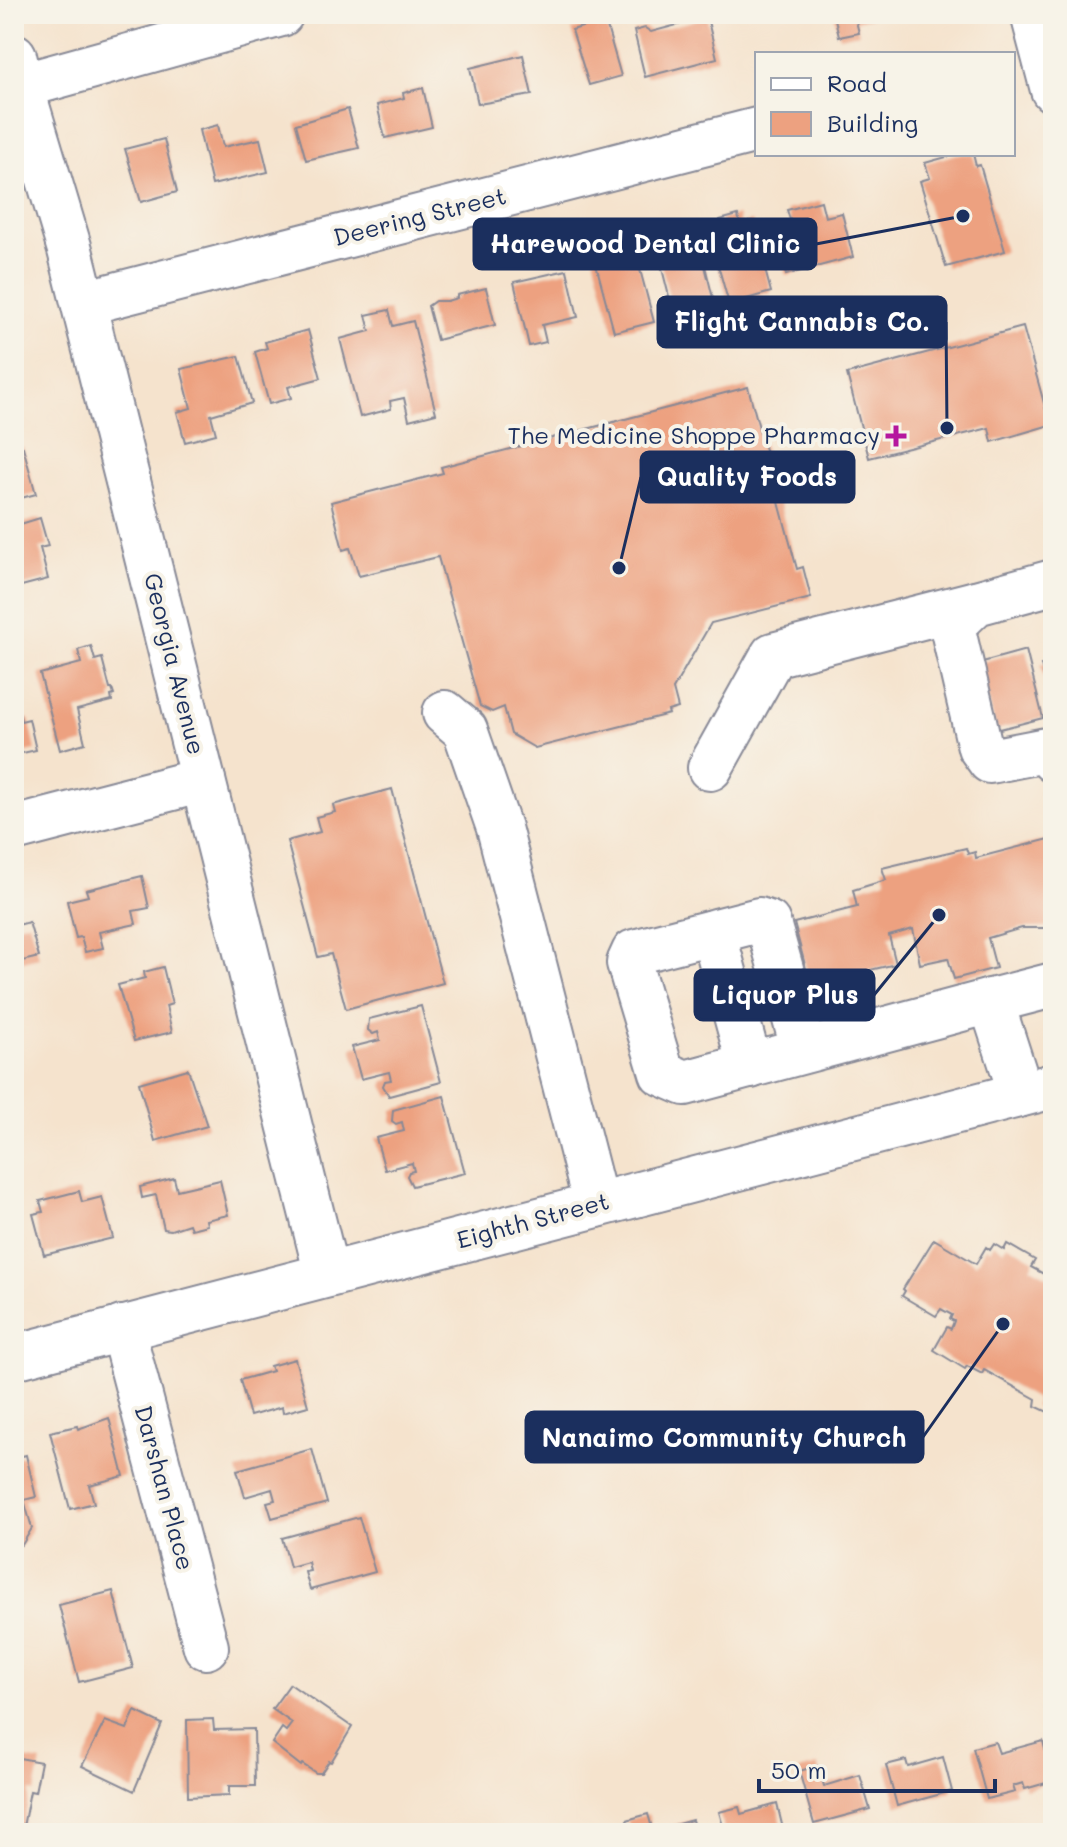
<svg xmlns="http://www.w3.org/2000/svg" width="1067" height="1847" viewBox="0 0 1067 1847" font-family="Mali,sans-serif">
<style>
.building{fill:#eda180}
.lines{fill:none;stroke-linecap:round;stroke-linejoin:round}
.minor-casing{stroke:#888996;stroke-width:48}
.minor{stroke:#fff;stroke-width:44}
.poi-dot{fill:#b5179e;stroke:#f7f3e8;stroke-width:3}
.labels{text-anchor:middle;stroke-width:8;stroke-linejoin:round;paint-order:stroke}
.street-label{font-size:24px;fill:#1b2f5e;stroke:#f7f3e8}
.poi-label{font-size:24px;fill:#1b2f5e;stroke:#f7f3e8;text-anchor:end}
.leader{fill:none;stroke:#1b2f5e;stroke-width:3}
.callout-dot{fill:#1b2f5e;stroke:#f7f3e8;stroke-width:3}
.callout{fill:#1b2f5e;stroke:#1b2f5e;stroke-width:3}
.callout-label{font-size:26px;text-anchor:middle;font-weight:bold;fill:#fff}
</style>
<rect width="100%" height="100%" fill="#f7f3e8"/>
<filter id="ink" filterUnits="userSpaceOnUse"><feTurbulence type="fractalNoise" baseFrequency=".0125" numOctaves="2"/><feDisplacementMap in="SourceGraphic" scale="16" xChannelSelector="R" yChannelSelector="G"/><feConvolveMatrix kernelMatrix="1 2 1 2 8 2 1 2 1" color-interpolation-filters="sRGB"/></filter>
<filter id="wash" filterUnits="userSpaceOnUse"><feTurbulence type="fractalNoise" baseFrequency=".006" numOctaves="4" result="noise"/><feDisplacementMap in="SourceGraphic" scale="32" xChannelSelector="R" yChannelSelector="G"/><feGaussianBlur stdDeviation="1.8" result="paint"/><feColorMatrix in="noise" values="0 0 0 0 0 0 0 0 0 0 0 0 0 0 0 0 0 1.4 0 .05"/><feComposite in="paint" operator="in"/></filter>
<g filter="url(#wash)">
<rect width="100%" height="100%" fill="#f5e3cd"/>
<g id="blocks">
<g class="building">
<polygon points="834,14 882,14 882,15 856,21 859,33 839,37"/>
<polygon points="707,17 717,58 645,77 634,31 645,28 651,32"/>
<polygon points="605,20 621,76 589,85 572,30"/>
<polygon points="523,55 532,95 478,104 470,68"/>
<polygon points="423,88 432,127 385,138 377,105 404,98 403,93"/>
<polygon points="348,109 359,148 306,160 296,124"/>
<polygon points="218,125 223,147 260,139 268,172 212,185 199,130"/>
<polygon points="164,139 177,192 141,202 125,149"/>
<polygon points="957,154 973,154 976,166 980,165 1005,251 946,267 920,181 930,178 925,163"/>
<polygon points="821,201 825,217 842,213 853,257 786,275 775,230 792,226 787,210"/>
<polygon points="738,215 740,224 752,221 771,292 729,304 708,230 722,226 720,220"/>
<polygon points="696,230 715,306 674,316 655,241"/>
<polygon points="622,246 624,254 635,251 654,322 614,332 593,253"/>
<polygon points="567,270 578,317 542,325 546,342 529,346 514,282"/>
<polygon points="486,288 495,325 437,340 428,306 435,301 447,301 457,298 457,295"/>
<polygon points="389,310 393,326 413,321 436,413 409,420 404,398 390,401 391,409 360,417 340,339 370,331 366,315"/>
<polygon points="1023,327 1050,425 992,442 989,428 869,458 847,374"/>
<polygon points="308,330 321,378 288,387 291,398 269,404 255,352 267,348 265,342"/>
<polygon points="239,356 252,403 211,415 216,434 185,442 177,412 191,408 181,369"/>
<polygon points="748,387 797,569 803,567 811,598 711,623 673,689 678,708 668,711 669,714 535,748 511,734 504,707 492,712 480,706 438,557 359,576 350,548 343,550 331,502 443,473 441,467"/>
<polygon points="23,447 36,494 14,500 14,450"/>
<polygon points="40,518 48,546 40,548 48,579 14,588 14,526"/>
<polygon points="91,646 95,660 102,658 110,689 112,689 114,695 111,696 112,701 77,710 85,743 60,750 40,674 81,663 78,650"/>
<polygon points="1026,650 1043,718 996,730 979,663"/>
<polygon points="1053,662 1053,706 1052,706 1041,665"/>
<polygon points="17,702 21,721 29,719 36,750 14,755 14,703"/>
<polygon points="392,789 443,983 346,1009 331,954 318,957 287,841 320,832 316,817 335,812 333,805"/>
<polygon points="1053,838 1053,928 1022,928 988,938 996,968 954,979 948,958 920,964 913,929 889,936 896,964 810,984 794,923 857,907 853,890 886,880 882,868 966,848 968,854 975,852 976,858"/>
<polygon points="142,876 149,908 133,911 136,924 99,932 103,948 85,952 81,937 76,938 67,901 88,896 86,890"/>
<polygon points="29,922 39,957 14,963 14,926"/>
<polygon points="163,967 172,1004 166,1006 172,1032 134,1041 118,985 145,978 144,972"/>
<polygon points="421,1006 441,1082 389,1096 383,1086 385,1081 391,1080 389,1072 361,1079 352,1047 380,1040 378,1032 373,1034 368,1030 369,1019"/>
<polygon points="188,1069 207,1126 155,1141 139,1083"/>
<polygon points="444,1096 465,1173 412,1186 407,1176 409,1172 414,1171 412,1163 385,1170 376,1138 404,1131 402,1122 396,1124 392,1121 393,1110"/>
<polygon points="174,1178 177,1190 220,1180 228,1215 206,1220 207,1225 191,1229 189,1224 171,1230 164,1229 156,1195 142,1198 140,1187"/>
<polygon points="79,1191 82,1202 102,1197 113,1238 44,1255 33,1214 43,1212 40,1201"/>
<polygon points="934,1239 976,1264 986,1247 990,1250 994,1244 1004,1250 1007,1244 1035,1260 1031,1267 1053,1279 1053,1408 1050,1413 1035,1406 1036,1399 984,1370 982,1374 967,1366 965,1369 934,1350 947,1327 951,1329 954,1321 950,1319 952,1315 941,1309 936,1316 902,1296 905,1291 903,1289"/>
<polygon points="295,1359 308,1406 283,1413 282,1407 250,1416 240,1380 272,1371 270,1366"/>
<polygon points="109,1418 124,1476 89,1485 94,1503 70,1509 50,1432 77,1426 78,1429"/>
<polygon points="312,1449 327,1503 272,1518 267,1502 275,1500 272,1489 245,1497 237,1470"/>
<polygon points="26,1455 36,1497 24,1500 32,1528 22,1545 14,1547 14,1458"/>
<polygon points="359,1517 375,1572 310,1590 305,1572 310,1571 308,1562 290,1567 282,1538"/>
<polygon points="113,1591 133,1668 79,1682 59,1605"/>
<polygon points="290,1684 352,1727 331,1762 329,1761 321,1773 316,1773 302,1764 301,1766 272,1743 282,1728 286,1731 292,1723 272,1709"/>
<polygon points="135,1711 162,1724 134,1791 82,1766 105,1721 127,1729"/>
<polygon points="213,1719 214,1730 254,1729 255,1786 229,1786 229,1795 188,1797 187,1720"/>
<polygon points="1043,1741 1053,1781 1025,1789 1023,1783 1013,1786 1015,1792 987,1799 973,1748 995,1742 999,1753"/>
<polygon points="14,1757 41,1762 35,1792 30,1791 23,1827 14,1825"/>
<polygon points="943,1757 952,1791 897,1806 886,1765 906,1760 908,1767"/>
<polygon points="818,1766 824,1786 860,1775 870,1809 814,1824 799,1771"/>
<polygon points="777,1804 784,1833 725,1833 719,1812 739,1807 741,1814"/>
<polygon points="648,1814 653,1831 692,1820 696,1833 631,1833 627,1820"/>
</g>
</g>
</g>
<g filter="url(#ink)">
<use href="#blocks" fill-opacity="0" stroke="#888996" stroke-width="2"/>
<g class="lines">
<g class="minor-casing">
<g id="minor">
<polyline points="1033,14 1053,90"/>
<polyline points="14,56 21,86 70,250 327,1275"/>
<polyline points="21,86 281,14"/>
<polyline points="84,303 757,130"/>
<polyline points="1053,582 976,603 952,626 980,747 990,761 1046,750 1053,760"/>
<polyline points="445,713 465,730 499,828 596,1205"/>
<polyline points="710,768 773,655 976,603"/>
<polyline points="14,829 203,780"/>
<polyline points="713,932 750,1066"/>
<polyline points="991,1001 1053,985"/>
<polyline points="804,1051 768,923 759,920 634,952 629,963 662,1073 685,1083 991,1001 1021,1094"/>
<polyline points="122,1328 206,1647"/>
<polyline points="14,1357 1053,1086"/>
</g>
</g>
<use href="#minor" class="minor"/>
</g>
</g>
<path class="poi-dot" d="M892 424h8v8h8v8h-8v8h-8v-8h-8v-8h8z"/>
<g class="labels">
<g class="street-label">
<text transform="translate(420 217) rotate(-14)" y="8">Deering Street</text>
<text transform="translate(174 664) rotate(76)" y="8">Georgia Avenue</text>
<text transform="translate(533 1221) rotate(-15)" y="8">Eighth Street</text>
<text transform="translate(164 1488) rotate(75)" y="8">Darshan Place</text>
</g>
<g class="poi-label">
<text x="880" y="444">The Medicine Shoppe Pharmacy</text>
</g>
</g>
<path class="leader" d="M963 216L816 244M947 428L946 322M619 568L641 477M939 915L874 995M1003 1324L923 1437"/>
<g class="callout-dot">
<circle cx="963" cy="216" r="8"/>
<circle cx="947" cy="428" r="8"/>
<circle cx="619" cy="568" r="8"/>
<circle cx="939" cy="915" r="8"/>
<circle cx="1003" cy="1324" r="8"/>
</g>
<g class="callout">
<rect x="474" y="219" width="342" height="50" rx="8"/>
<rect x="658" y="297" width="288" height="50" rx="8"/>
<rect x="641" y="452" width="213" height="50" rx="8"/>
<rect x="695" y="970" width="179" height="50" rx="8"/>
<rect x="526" y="1412" width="397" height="50" rx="8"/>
</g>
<g class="callout-label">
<text x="645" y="253">Harewood Dental Clinic</text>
<text x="802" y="331">Flight Cannabis Co.</text>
<text x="747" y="486">Quality Foods</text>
<text x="785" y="1004">Liquor Plus</text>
<text x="724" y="1447">Nanaimo Community Church</text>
</g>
<rect width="1067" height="1847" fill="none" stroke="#f7f3e8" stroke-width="48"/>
<rect x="755" y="52" width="260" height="104" fill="#f7f3e8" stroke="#9fa5b1" stroke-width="2"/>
<rect x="771" y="78" width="40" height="12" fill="#ffffff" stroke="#9fa5b1" stroke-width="2"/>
<text x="827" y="92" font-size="24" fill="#1b2f5e">Road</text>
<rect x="771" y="112" width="40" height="24" fill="#eda180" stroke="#9fa5b1" stroke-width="2"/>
<text x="827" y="132" font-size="24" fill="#1b2f5e">Building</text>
<path d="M759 1779v12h236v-12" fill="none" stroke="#1b2f5e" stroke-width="4"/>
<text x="771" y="1779" font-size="24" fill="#1b2f5e" stroke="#f7f3e8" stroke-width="6" paint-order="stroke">50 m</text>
</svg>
